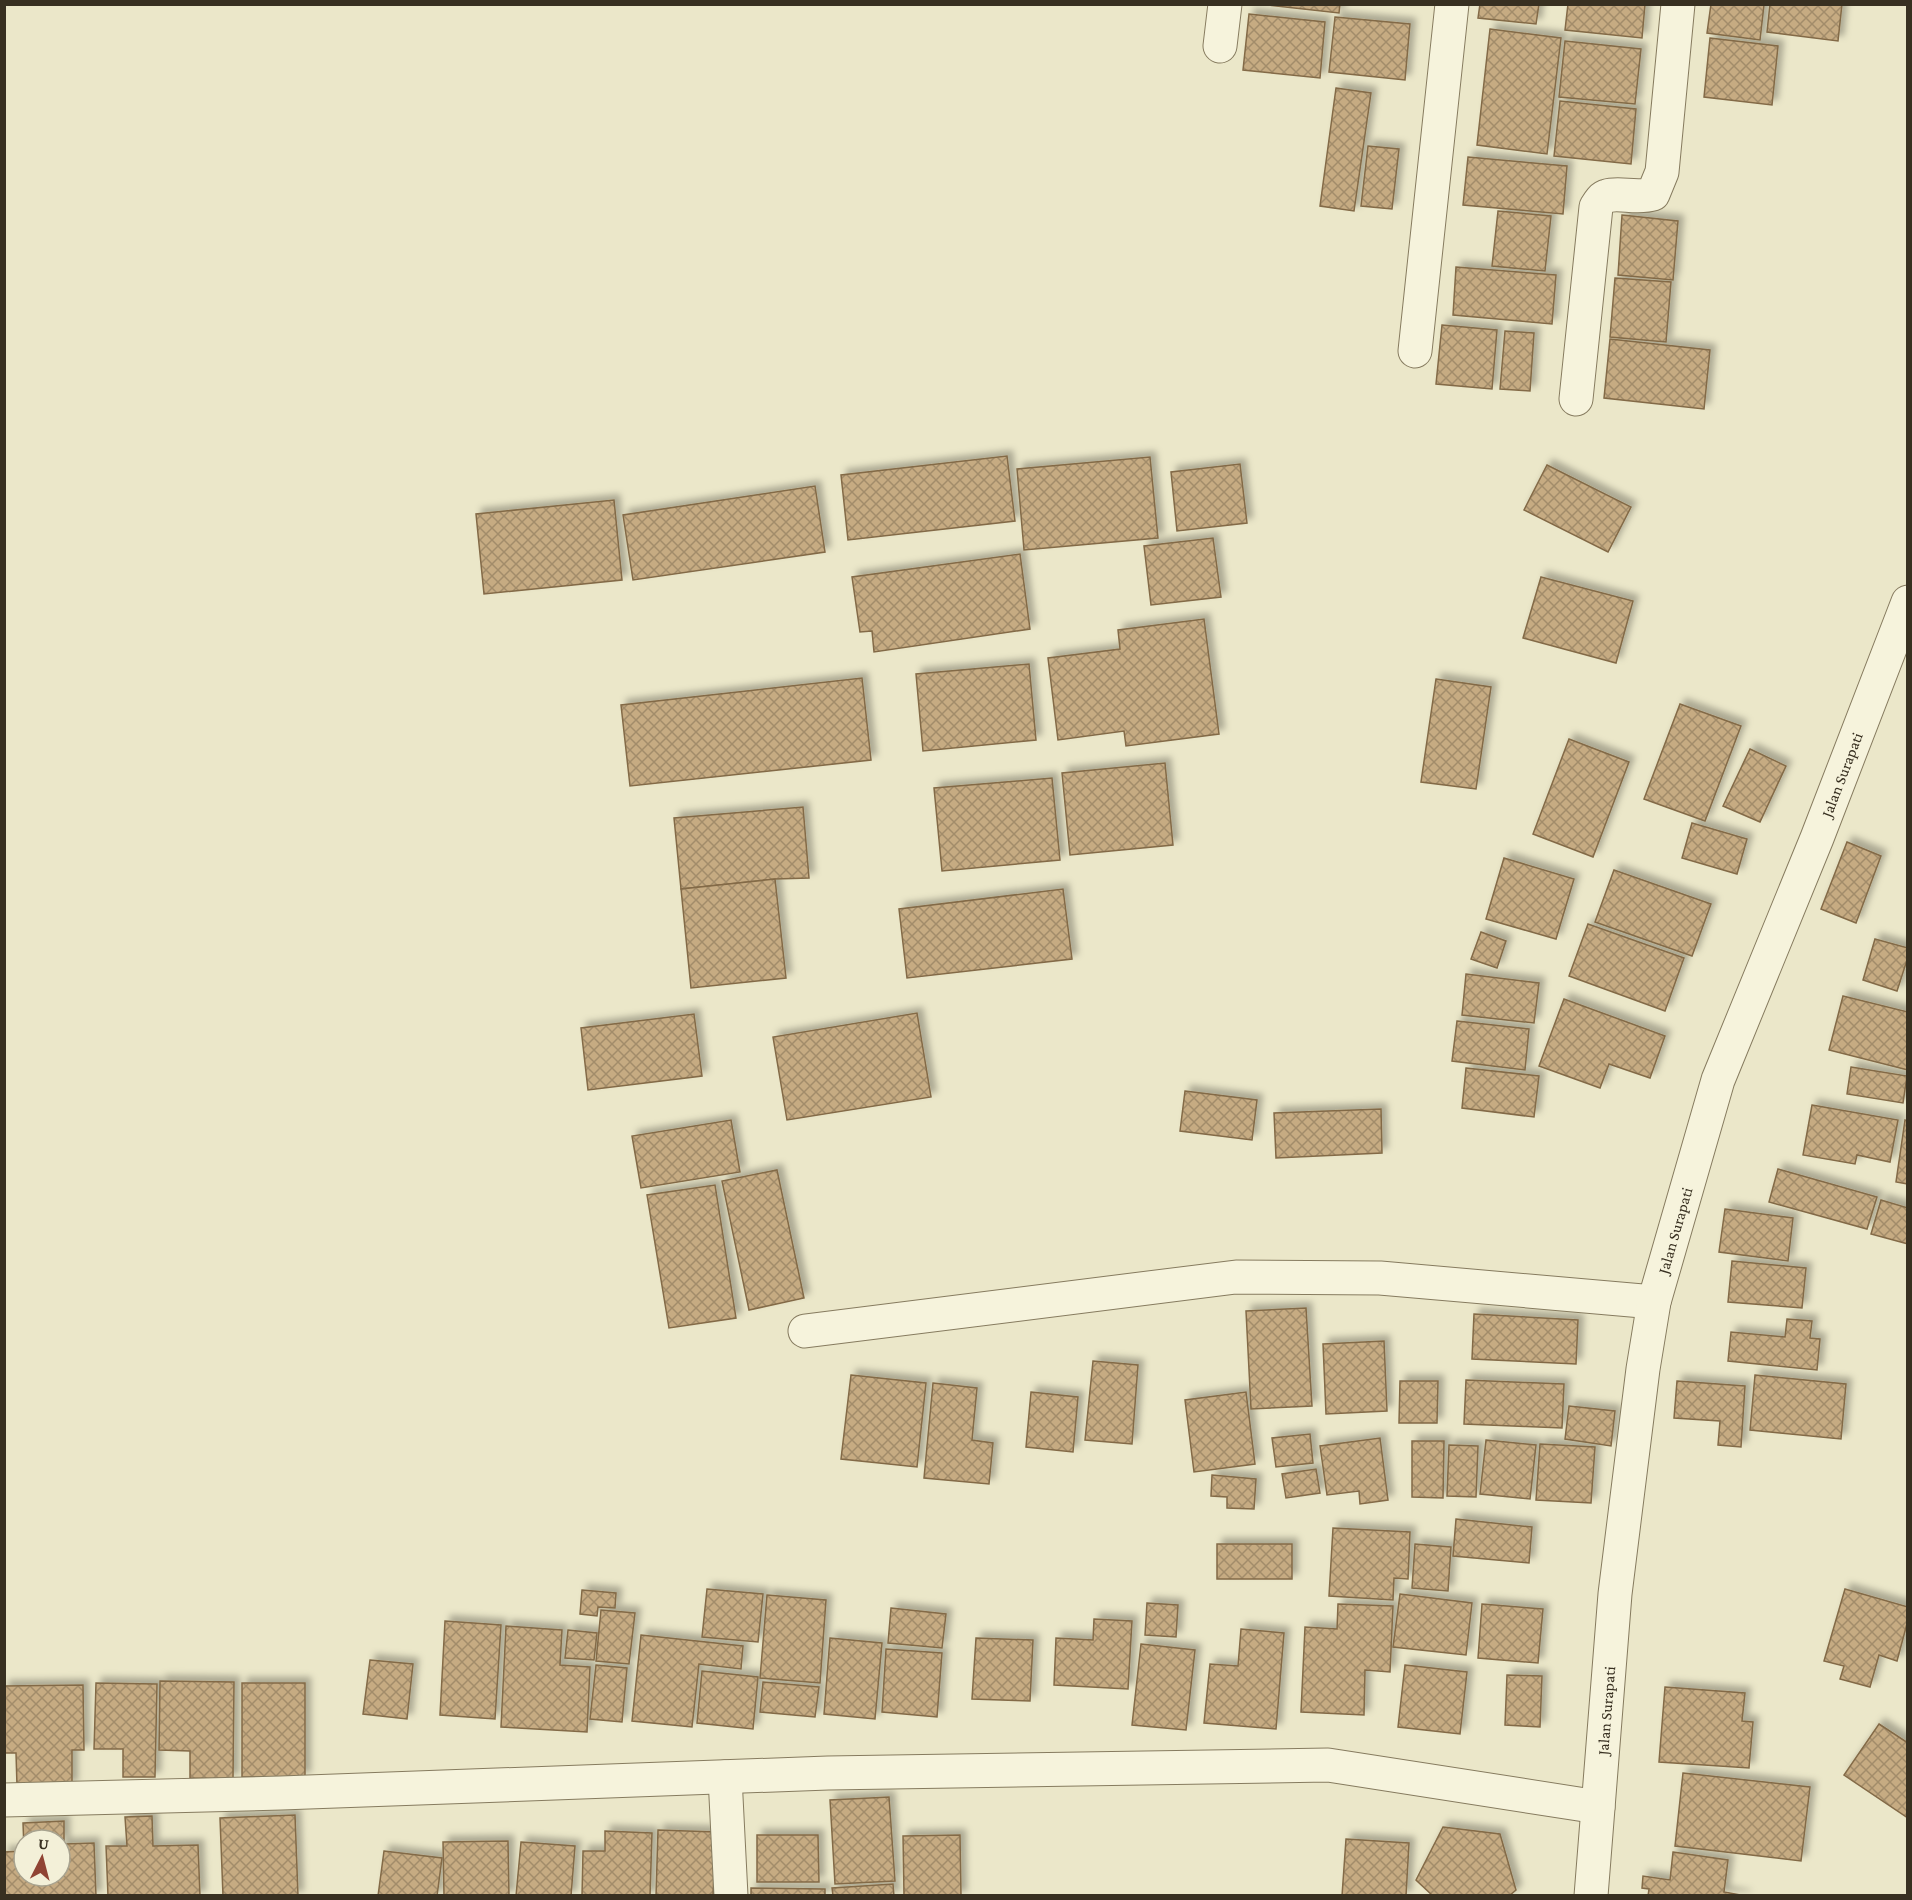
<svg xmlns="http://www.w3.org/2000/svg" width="1912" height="1900" viewBox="0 0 1912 1900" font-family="'Crimson Pro',serif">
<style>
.building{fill:url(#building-cross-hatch);stroke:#836a47;stroke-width:1.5;filter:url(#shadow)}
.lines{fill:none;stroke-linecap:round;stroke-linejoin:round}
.minor-casing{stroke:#867b5f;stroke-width:35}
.minor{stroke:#f6f3dc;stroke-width:33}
.labels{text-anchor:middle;stroke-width:4.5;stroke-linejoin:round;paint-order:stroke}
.street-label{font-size:16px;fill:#383021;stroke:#f3f0d8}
</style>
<defs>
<pattern id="building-cross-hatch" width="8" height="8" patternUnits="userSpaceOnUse" patternTransform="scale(1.5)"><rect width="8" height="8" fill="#c6ab82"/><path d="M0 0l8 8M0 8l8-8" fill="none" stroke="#a28c6a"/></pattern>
<filter id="shadow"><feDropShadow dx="5.5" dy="-5.5" stdDeviation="3" flood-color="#0004"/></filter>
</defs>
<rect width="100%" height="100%" fill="#ebe7c9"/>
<g class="building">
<polygon points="1258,4 1340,4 1339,13"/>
<polygon points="1480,4 1539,4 1536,24 1478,18"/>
<polygon points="1568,4 1645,4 1642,38 1565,30"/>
<polygon points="1711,4 1764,5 1760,40 1707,33"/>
<polygon points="1770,4 1842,4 1838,41 1767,32"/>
<polygon points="1249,14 1325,22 1320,78 1243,70"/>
<polygon points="1335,17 1410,24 1405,80 1329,72"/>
<polygon points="1490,29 1561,38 1547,154 1477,145"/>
<polygon points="1710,38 1778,46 1772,105 1704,97"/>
<polygon points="1565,41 1641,49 1635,104 1559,97"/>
<polygon points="1336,88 1371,93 1354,211 1320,206"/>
<polygon points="1560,101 1636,109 1631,164 1554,156"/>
<polygon points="1368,146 1399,149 1392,209 1361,206"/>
<polygon points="1468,157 1567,166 1563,214 1463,205"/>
<polygon points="1498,211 1551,216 1545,271 1492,266"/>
<polygon points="1622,215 1678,221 1673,280 1618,275"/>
<polygon points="1456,267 1556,275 1552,324 1453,315"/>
<polygon points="1615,278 1671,282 1666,342 1610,337"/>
<polygon points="1442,325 1497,330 1492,389 1436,384"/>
<polygon points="1505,331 1534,333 1530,391 1500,389"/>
<polygon points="1610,339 1710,350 1704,409 1604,398"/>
<polygon points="1007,456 1015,521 848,540 841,475"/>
<polygon points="1150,457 1158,538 1024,550 1017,469"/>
<polygon points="1240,464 1247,523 1177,531 1171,472"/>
<polygon points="1547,465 1631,507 1608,552 1524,510"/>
<polygon points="815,486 825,552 633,580 623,515"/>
<polygon points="614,500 622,580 484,594 476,514"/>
<polygon points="1213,538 1221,597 1151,605 1144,546"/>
<polygon points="1020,554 1030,629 874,652 872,631 860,632 852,577"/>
<polygon points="1541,577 1633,601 1616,663 1523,638"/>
<polygon points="1204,619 1219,734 1126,746 1124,731 1058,740 1048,658 1120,649 1118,630"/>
<polygon points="1029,664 1036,740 923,751 916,674"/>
<polygon points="862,678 871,760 630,786 621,705"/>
<polygon points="1436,679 1491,687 1476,789 1421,782"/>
<polygon points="1680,704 1741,726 1705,821 1644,799"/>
<polygon points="1569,739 1629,762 1593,857 1533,834"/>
<polygon points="1750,749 1786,766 1760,822 1723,806"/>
<polygon points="1165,763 1173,845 1070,855 1062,773"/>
<polygon points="1052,778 1060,860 942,871 934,788"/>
<polygon points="803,807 809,878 775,879 681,889 674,818"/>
<polygon points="1692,823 1747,839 1737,874 1682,858"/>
<polygon points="1847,842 1881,856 1856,923 1821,909"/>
<polygon points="1504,858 1574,879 1556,939 1486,919"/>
<polygon points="1614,870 1711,904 1692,956 1595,922"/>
<polygon points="775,879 786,978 691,988 681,889"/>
<polygon points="1063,889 1072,959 907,978 899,909"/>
<polygon points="1588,924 1684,958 1665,1011 1569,976"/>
<polygon points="1481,932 1506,941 1497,968 1471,959"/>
<polygon points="1875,939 1908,948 1908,957 1897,991 1863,980"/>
<polygon points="1466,974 1539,983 1534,1023 1462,1015"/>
<polygon points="1843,996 1908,1012 1908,1070 1829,1050"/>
<polygon points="1564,999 1665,1036 1650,1078 1609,1064 1600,1088 1539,1066"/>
<polygon points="917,1013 931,1097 787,1120 773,1037"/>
<polygon points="694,1014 702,1076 588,1090 581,1028"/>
<polygon points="1457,1021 1529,1029 1525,1070 1452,1061"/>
<polygon points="1851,1067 1907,1076 1903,1103 1847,1094"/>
<polygon points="1466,1068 1539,1076 1534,1117 1462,1108"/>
<polygon points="1185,1091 1257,1100 1252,1140 1180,1131"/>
<polygon points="1812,1105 1898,1120 1890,1162 1857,1155 1855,1164 1803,1155"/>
<polygon points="1381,1109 1382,1153 1276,1158 1274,1113"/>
<polygon points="731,1120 740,1172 641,1188 632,1136"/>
<polygon points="1905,1120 1908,1121 1908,1184 1896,1182"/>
<polygon points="1778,1169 1877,1197 1867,1229 1769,1202"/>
<polygon points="777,1170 804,1298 749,1310 722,1181"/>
<polygon points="715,1185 736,1318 669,1328 647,1195"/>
<polygon points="1881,1200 1908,1208 1908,1244 1871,1234"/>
<polygon points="1725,1209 1793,1218 1788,1261 1719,1252"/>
<polygon points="1732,1261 1806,1268 1802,1308 1728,1302"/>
<polygon points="1306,1308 1312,1406 1251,1409 1246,1311"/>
<polygon points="1474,1314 1578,1320 1576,1364 1472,1359"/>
<polygon points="1787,1319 1812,1321 1810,1338 1820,1339 1817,1370 1728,1361 1731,1332 1785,1337"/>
<polygon points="1384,1341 1387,1411 1326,1414 1323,1344"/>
<polygon points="1093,1361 1138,1365 1132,1444 1085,1440"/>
<polygon points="851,1375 926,1383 917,1467 841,1459"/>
<polygon points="1755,1375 1846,1384 1841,1439 1750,1430"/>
<polygon points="1466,1380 1564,1384 1562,1428 1464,1424"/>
<polygon points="1400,1381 1438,1381 1437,1423 1399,1423"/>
<polygon points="1677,1381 1745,1386 1741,1447 1718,1445 1720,1421 1674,1418"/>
<polygon points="933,1383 977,1388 972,1440 993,1443 989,1484 924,1478"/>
<polygon points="1031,1392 1078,1397 1073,1452 1026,1447"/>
<polygon points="1246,1392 1255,1464 1194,1472 1185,1400"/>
<polygon points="1569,1406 1615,1411 1611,1446 1565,1439"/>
<polygon points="1310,1434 1313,1463 1276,1467 1272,1438"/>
<polygon points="1380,1438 1388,1500 1360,1504 1359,1491 1327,1495 1320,1446"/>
<polygon points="1486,1440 1536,1445 1530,1499 1480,1494"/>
<polygon points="1412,1441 1444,1441 1443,1498 1412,1497"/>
<polygon points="1540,1444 1595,1447 1591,1503 1536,1500"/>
<polygon points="1449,1445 1478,1446 1476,1497 1447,1496"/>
<polygon points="1316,1469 1320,1493 1286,1498 1282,1474"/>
<polygon points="1212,1475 1256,1479 1254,1509 1227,1508 1227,1497 1211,1496"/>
<polygon points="1456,1519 1532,1527 1529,1563 1453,1556"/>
<polygon points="1333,1528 1410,1532 1408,1579 1394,1578 1393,1600 1329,1596"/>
<rect x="1217" y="1544" width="75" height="35"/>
<polygon points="1415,1544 1451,1547 1448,1591 1412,1588"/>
<polygon points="707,1589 763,1594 758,1642 702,1637"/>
<polygon points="1845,1589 1908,1607 1908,1620 1897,1661 1879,1655 1870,1687 1840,1679 1844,1666 1824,1661"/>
<polygon points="582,1590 616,1593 615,1608 598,1607 597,1616 580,1614"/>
<polygon points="1400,1594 1472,1603 1466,1655 1393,1647"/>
<polygon points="767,1595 826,1600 820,1683 760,1678"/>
<polygon points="1147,1603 1178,1605 1176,1637 1145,1635"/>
<polygon points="1338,1604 1393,1606 1390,1672 1365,1670 1364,1715 1301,1712 1305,1627 1337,1629"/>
<polygon points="1482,1604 1543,1609 1538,1663 1478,1658"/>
<polygon points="891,1608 946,1614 942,1648 888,1643"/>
<polygon points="601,1610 635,1613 629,1664 596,1661"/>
<polygon points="1094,1619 1132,1621 1128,1689 1054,1685 1056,1638 1093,1640"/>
<polygon points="445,1621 501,1625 495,1719 440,1715"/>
<polygon points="506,1626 562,1630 560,1665 590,1667 587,1732 501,1727"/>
<polygon points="1241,1629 1284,1633 1276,1729 1204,1723 1210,1664 1238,1666"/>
<polygon points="568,1630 597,1633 594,1660 565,1658"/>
<polygon points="641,1635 743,1646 741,1669 699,1664 692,1727 632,1721"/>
<polygon points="830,1638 882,1643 875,1719 824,1714"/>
<polygon points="976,1638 1033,1640 1030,1701 972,1699"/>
<polygon points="1141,1644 1195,1650 1186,1730 1132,1725"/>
<polygon points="886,1649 942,1653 937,1717 882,1712"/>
<polygon points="370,1660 413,1664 407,1719 363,1714"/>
<polygon points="596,1665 627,1668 622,1722 590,1719"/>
<polygon points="1405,1665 1467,1672 1460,1734 1398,1727"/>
<polygon points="702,1671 758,1677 753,1729 697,1723"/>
<polygon points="1507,1675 1542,1676 1540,1727 1505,1725"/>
<polygon points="160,1681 234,1682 233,1779 190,1778 190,1751 159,1750"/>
<polygon points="763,1682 819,1687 815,1717 760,1712"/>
<polygon points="96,1683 157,1684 155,1777 123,1777 123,1749 94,1749"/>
<rect x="242" y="1683" width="63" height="94"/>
<polygon points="83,1685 84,1750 72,1750 72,1786 17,1786 16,1753 4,1753 4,1686"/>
<polygon points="1665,1687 1745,1693 1742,1721 1753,1722 1749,1768 1659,1762"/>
<polygon points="1879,1724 1908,1743 1908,1818 1844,1775"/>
<polygon points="1683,1773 1810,1787 1801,1861 1675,1846"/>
<polygon points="889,1797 895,1881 835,1884 830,1800"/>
<polygon points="295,1815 298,1896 223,1896 220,1818"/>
<polygon points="152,1816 153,1846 198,1845 200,1896 108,1896 106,1846 127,1846 125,1817"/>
<polygon points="64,1821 64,1844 94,1843 96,1896 4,1896 4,1852 24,1851 24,1876 60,1876 60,1840 24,1840 24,1849 23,1823"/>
<polygon points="1443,1827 1500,1834 1516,1890 1509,1896 1433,1896 1416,1880"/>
<polygon points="658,1830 716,1832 713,1896 656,1896"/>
<polygon points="605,1831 652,1833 650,1896 582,1896 583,1851 605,1851"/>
<polygon points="757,1835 818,1835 819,1882 757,1882"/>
<polygon points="960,1835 961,1896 904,1896 903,1836"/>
<polygon points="1346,1839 1409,1843 1406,1896 1342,1896"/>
<polygon points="508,1841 509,1896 444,1896 443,1842"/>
<polygon points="521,1842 575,1846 571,1896 516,1896"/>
<polygon points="384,1851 442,1858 437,1896 378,1896"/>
<polygon points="1673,1852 1728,1860 1724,1892 1746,1896 1648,1896 1649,1889 1642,1888 1643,1876 1670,1880"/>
<polygon points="893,1884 894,1896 833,1896 832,1888"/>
<polygon points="751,1888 825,1889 825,1896 751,1896"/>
</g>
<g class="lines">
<g class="minor-casing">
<g id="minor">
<polyline points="1220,46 1225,4"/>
<polyline points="1415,351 1452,4"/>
<path d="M1576 399 1596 207C1599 202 1602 197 1607 196 1619 192 1637 199 1653 194L1662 172 1678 4"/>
<polyline points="805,1331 1236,1277 1380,1278 1654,1302"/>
<polyline points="725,1777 731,1896"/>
<polyline points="4,1800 281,1793 828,1773 1328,1765 1598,1807"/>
<path id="s1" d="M1591 1896 1615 1594 1643 1369 1654 1302 1718 1080 1817 838 1908 602"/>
</g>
</g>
<use href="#minor" class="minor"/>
</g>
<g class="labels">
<g class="street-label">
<text dy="6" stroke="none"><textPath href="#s1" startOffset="1158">Jalan Surapati</textPath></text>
<text dy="6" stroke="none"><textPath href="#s1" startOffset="672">Jalan Surapati</textPath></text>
<text dy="6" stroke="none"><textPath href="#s1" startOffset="186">Jalan Surapati</textPath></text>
</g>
</g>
<rect width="1912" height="1900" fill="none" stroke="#383021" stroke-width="12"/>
<g transform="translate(42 1858) rotate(6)"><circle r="28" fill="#f3f0d8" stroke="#a8a38f" stroke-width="1.5"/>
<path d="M0-4.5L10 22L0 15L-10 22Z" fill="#904434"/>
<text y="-9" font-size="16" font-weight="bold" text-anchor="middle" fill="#383021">U</text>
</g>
</svg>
